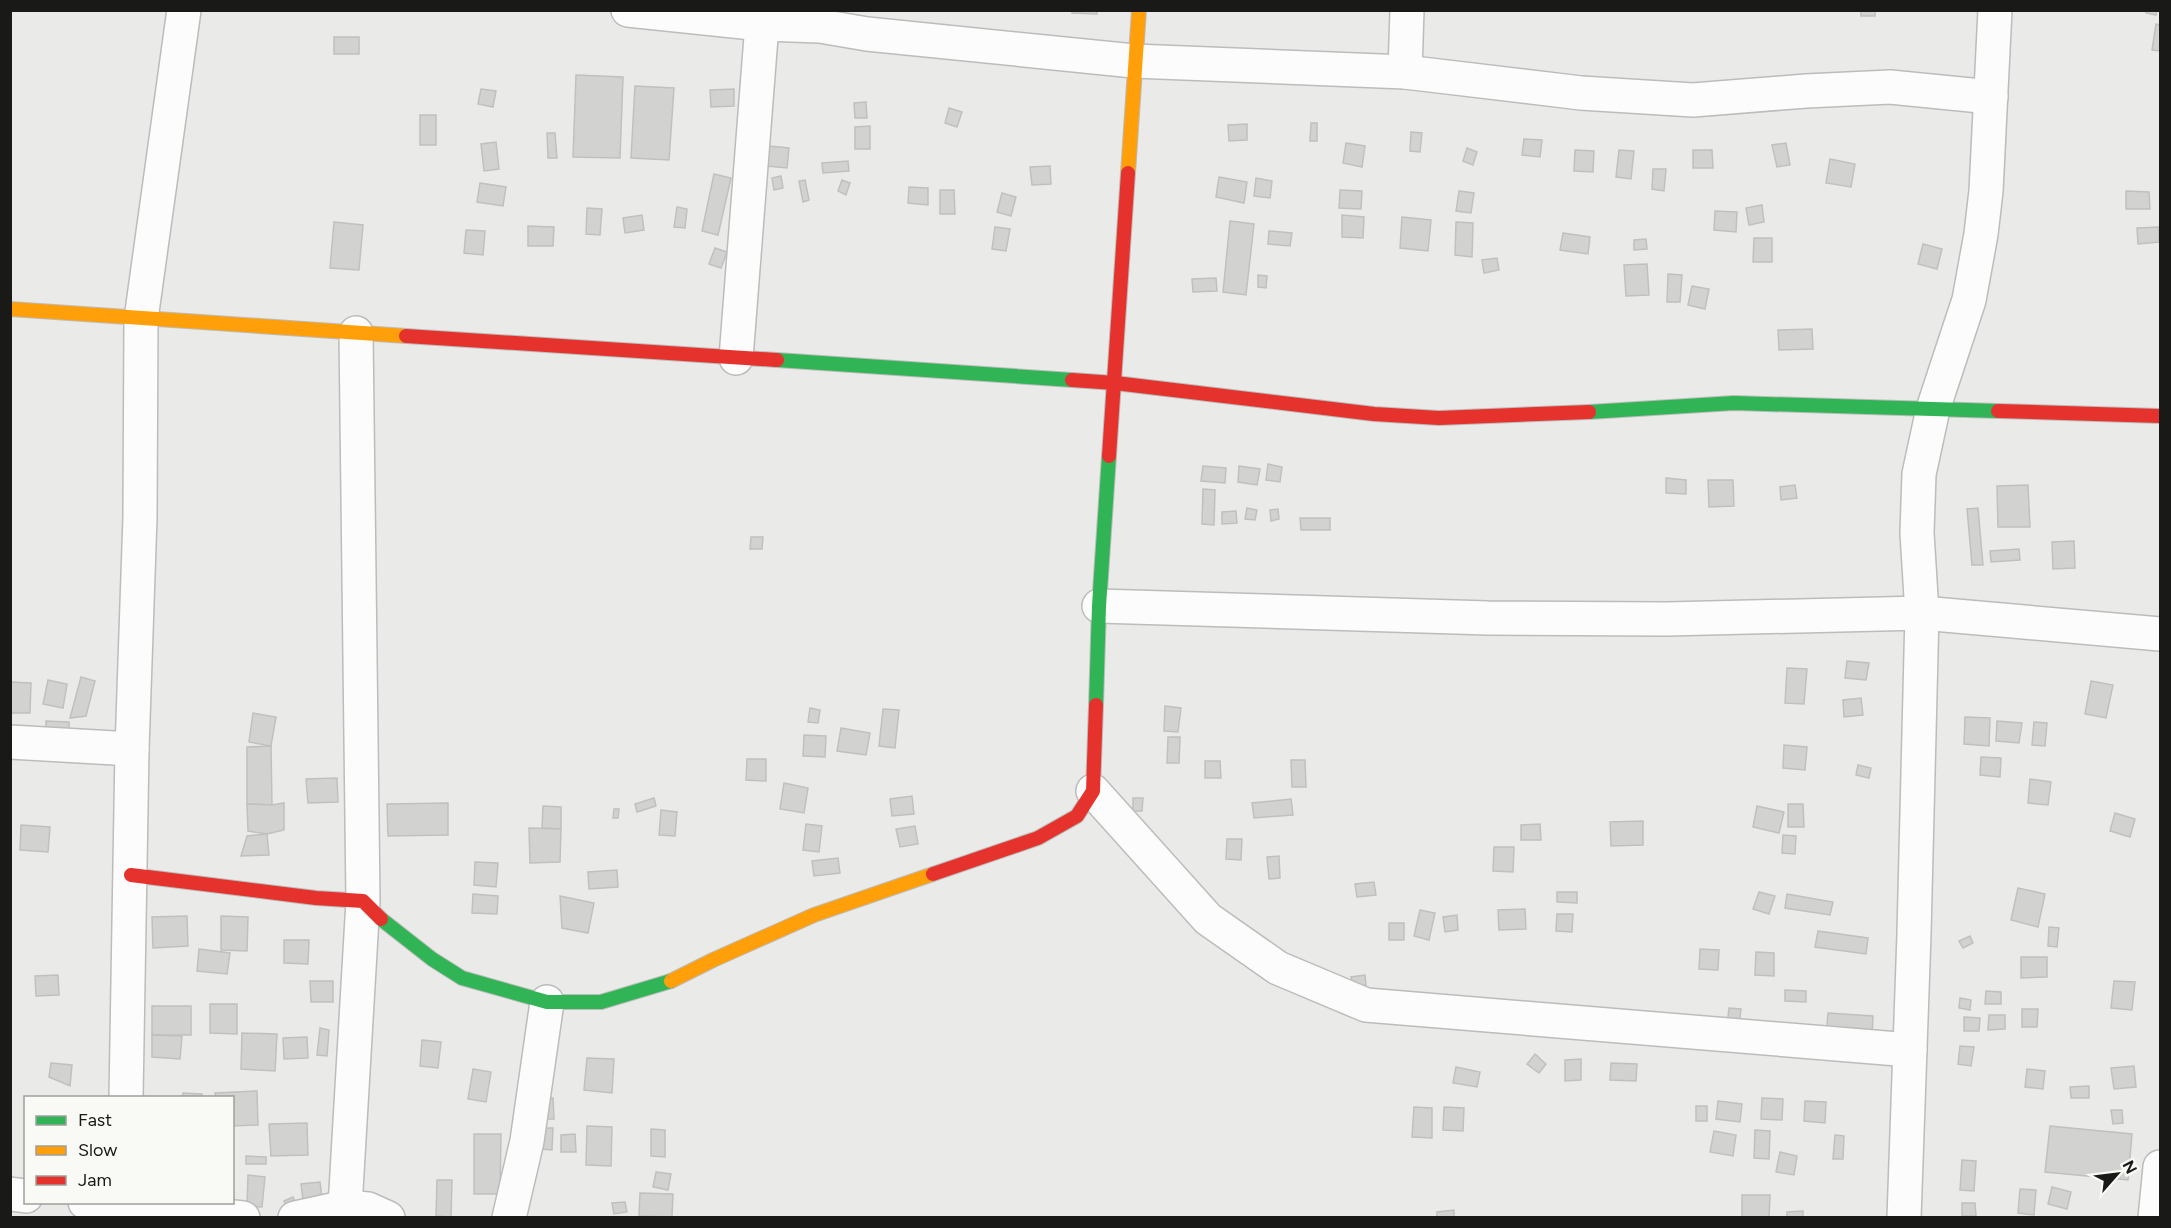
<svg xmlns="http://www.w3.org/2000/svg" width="2171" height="1228" viewBox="0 0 2171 1228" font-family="Figtree,sans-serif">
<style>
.building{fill:#d2d2d0;stroke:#c0c1bf;stroke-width:1.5}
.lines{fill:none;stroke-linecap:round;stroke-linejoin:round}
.street-casing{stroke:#bcbcbb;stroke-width:36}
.fast-casing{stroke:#bcbcbb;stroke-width:16}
.slow-casing{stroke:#bcbcbb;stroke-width:16}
.jam-casing{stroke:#bcbcbb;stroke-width:16}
.street{stroke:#fcfcfc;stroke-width:33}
.fast{stroke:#30b455;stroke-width:14}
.slow{stroke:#ff9f0a;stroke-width:14}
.jam{stroke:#e5322d;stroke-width:14}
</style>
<rect width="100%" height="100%" fill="#eaebe9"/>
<g class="building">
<polygon points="1072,10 1097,10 1097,14 1072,13"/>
<rect x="1861" y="10" width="14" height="6"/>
<polygon points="2146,10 2157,10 2156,15 2146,13"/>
<polygon points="2156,24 2160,25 2160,51 2152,50"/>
<rect x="334" y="37" width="25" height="17"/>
<polygon points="576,75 623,77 620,158 573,157"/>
<polygon points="635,86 674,88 669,160 631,158"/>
<polygon points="481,89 496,91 493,107 478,104"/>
<polygon points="734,89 734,106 711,107 710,90"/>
<polygon points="866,102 867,118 855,118 854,103"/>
<polygon points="949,108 962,112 957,127 945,123"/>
<rect x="420" y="115" width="16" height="30"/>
<polygon points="1311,123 1317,123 1317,141 1310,141"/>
<polygon points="1247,124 1247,140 1229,141 1228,125"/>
<polygon points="870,126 870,149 855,149 855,127"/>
<polygon points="1411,132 1422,133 1420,152 1410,151"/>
<polygon points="547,133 555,133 557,158 548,158"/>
<polygon points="1524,139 1542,140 1540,157 1522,155"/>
<polygon points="496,142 499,169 484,171 481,144"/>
<polygon points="1346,143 1365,146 1362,167 1343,163"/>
<polygon points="1786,143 1790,165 1777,167 1772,145"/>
<polygon points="769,146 789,148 787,168 767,166"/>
<polygon points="1467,148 1477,152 1473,165 1463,161"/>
<polygon points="1575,150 1594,151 1593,172 1574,171"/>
<polygon points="1619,150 1634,151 1631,179 1616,177"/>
<polygon points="1693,150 1712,150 1713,168 1693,168"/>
<polygon points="1830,159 1855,164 1851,187 1826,183"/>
<polygon points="848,161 849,171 823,173 822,163"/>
<polygon points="1050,166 1051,184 1032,185 1030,167"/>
<polygon points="1653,169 1666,169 1664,191 1652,189"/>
<polygon points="714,174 731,178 718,235 702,231"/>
<polygon points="781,176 783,188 774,190 772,178"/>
<polygon points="1219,177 1247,182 1244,203 1216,197"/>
<polygon points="1256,178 1272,181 1270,198 1254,196"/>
<polygon points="805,180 809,200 803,202 799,181"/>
<polygon points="842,180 850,183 846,195 838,191"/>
<polygon points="480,183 506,187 503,206 477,202"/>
<polygon points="909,187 928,188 928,205 908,203"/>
<polygon points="940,190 954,190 955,214 940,214"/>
<polygon points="1340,190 1362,191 1361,209 1339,208"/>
<polygon points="1459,191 1474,193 1471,213 1456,211"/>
<polygon points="2126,191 2149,192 2150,209 2126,209"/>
<polygon points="1002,193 1016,197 1011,216 997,212"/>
<polygon points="1762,205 1764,222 1749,225 1746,208"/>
<polygon points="677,207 687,209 685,228 674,227"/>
<polygon points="587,208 602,209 600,235 586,234"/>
<polygon points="1715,211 1737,212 1736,232 1714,230"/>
<polygon points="642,215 644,230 625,233 623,218"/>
<polygon points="1342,215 1364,217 1363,238 1342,237"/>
<polygon points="1402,217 1431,220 1428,251 1400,248"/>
<polygon points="1230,221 1254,224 1246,295 1223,292"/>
<polygon points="334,222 363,225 359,270 330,268"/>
<polygon points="1456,222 1473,223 1472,257 1455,255"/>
<polygon points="528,226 554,227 553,246 528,246"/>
<polygon points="995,227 1010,229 1006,251 992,249"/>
<polygon points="2159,227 2159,242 2138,244 2137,228"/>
<polygon points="466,230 485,231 483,255 464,253"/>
<polygon points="1269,231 1292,233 1290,246 1268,244"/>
<polygon points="1563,233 1590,237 1588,254 1560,250"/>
<polygon points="1754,238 1772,238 1772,262 1753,262"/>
<polygon points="1646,239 1647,249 1634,250 1634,240"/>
<polygon points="1923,244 1942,249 1937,269 1918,264"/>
<polygon points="715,248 727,252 721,268 709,264"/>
<polygon points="1497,258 1499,270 1484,273 1482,260"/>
<polygon points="1647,264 1649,295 1626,296 1624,265"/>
<polygon points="1668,274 1682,275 1680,302 1667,302"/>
<polygon points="1258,275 1267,276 1266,288 1258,287"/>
<polygon points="1216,278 1217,291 1193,292 1192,279"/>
<polygon points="1692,286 1709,289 1705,309 1688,305"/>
<polygon points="1812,329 1813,349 1779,350 1778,330"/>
<polygon points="1268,464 1282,467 1280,482 1266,480"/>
<polygon points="1203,466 1226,468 1225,483 1201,481"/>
<polygon points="1239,466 1260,469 1257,485 1238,482"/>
<polygon points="1666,478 1686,480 1686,494 1666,493"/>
<polygon points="1708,480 1733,480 1734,506 1709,507"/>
<polygon points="1795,485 1797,498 1781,500 1780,487"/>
<polygon points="2028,485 2030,527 1998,527 1997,486"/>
<polygon points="1203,489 1215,490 1214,525 1202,524"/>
<polygon points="1247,508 1257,510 1255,520 1245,519"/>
<polygon points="1978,508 1983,565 1972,565 1967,509"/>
<polygon points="1278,509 1279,519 1271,521 1270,510"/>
<polygon points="1236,511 1237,523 1222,524 1222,512"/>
<polygon points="1300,518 1330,518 1330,530 1301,530"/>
<polygon points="751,537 763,537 762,549 750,549"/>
<polygon points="2074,541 2075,568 2053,569 2052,542"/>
<polygon points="2019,549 2020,560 1991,562 1990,551"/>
<polygon points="1847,661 1869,663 1866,680 1845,678"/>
<polygon points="1787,668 1807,669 1804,704 1785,703"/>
<polygon points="81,677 95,681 86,716 70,718"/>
<polygon points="48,680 67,684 63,708 43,704"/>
<polygon points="2091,681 2113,685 2106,718 2085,714"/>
<polygon points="11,682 31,683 30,713 10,713"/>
<polygon points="1861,698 1863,715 1844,717 1843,700"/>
<polygon points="1165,706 1181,708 1178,732 1164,731"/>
<polygon points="810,708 820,710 818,723 808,722"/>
<polygon points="883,709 899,710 895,748 879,746"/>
<polygon points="253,713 276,717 271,746 249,742"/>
<polygon points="1965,717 1990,718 1989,746 1964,744"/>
<polygon points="46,721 69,722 69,735 46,734"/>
<polygon points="1997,721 2022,723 2019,743 1996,741"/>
<polygon points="2034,722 2047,723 2045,746 2032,745"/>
<polygon points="841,728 870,733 866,755 837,751"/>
<polygon points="804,735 826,736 825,757 803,756"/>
<polygon points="1168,737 1180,737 1179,763 1167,763"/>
<polygon points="1784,745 1807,747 1805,770 1783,768"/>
<polygon points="271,746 272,805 247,804 247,747"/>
<polygon points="1981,757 2001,758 2000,777 1980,775"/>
<polygon points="747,759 766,759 766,781 746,780"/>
<polygon points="1291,760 1305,760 1306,787 1292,787"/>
<polygon points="1205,761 1220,761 1221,778 1205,778"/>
<polygon points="1858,765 1871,768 1869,778 1856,775"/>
<polygon points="337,778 338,802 308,803 306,779"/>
<polygon points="2030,779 2051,782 2048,805 2028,803"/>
<polygon points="784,783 808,788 804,813 780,809"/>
<polygon points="912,796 914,814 892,816 890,799"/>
<polygon points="654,798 656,806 637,812 635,804"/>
<polygon points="1133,798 1143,798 1142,811 1133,811"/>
<polygon points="1291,799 1293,815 1254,818 1252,803"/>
<polygon points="284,803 284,830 267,834 248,831 247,804 272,805"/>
<polygon points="448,803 448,835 388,836 387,804"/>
<polygon points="1788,804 1803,804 1804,827 1788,827"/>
<polygon points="543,806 561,807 561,829 542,828"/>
<polygon points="1757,806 1784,812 1779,833 1753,827"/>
<polygon points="614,809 619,809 618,818 613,818"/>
<polygon points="661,810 677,812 675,836 659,835"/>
<polygon points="2115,813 2135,819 2130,837 2110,831"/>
<polygon points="1643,821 1643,845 1611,846 1610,822"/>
<polygon points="806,824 822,826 819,852 803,850"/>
<polygon points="1540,824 1541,840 1521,840 1521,825"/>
<polygon points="21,825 50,827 48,852 20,850"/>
<polygon points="915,826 918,844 900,847 896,829"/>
<polygon points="529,828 561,829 560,862 530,863"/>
<polygon points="267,834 269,855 241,856 247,836"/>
<polygon points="1783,835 1796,836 1795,854 1782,853"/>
<polygon points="1227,839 1242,839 1241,860 1226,859"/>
<polygon points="1494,847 1514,847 1513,872 1493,871"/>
<polygon points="1279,856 1280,878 1269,879 1267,857"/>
<polygon points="838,858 840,873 814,876 812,861"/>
<polygon points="475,862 498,863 496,887 474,885"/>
<polygon points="617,870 618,887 589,889 588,872"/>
<polygon points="1374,882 1376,895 1357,897 1355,884"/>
<polygon points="2018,888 2045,894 2038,927 2011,920"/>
<polygon points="1557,892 1577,892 1577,903 1557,902"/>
<polygon points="1759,892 1775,896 1769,914 1753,909"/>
<polygon points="473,894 498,896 497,914 472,913"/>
<polygon points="1787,894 1833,902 1830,915 1785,908"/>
<polygon points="560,896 594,903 588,933 562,928"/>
<polygon points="1525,909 1526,929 1499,930 1498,910"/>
<polygon points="1420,910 1435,913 1429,940 1414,936"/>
<polygon points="1557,914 1573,914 1572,932 1556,931"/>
<polygon points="1457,915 1458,930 1445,932 1443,917"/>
<polygon points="187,916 188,946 153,948 152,917"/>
<polygon points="221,916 248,917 247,951 221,950"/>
<rect x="1389" y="923" width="15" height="17"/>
<polygon points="2049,927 2059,928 2057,947 2048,946"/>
<polygon points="1818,931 1868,938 1866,954 1815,947"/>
<polygon points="1970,936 1973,943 1963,948 1959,941"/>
<polygon points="284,940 309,940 308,964 284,963"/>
<polygon points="199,949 230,953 227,974 197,971"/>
<polygon points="1700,949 1719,950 1718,970 1699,969"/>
<polygon points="1756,952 1774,953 1774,976 1755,975"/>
<polygon points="2021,957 2047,957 2047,977 2021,978"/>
<polygon points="58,975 59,995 36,996 35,976"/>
<polygon points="1365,975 1366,985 1353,987 1351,977"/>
<polygon points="310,981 333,981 333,1002 311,1002"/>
<polygon points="2114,981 2135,982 2132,1010 2111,1008"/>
<polygon points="1785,990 1806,991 1806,1002 1785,1001"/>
<polygon points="1986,991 2001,992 2001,1004 1985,1004"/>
<polygon points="1960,998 1971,1000 1970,1010 1959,1008"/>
<polygon points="210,1004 237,1004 237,1034 210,1033"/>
<rect x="152" y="1006" width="39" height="29"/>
<polygon points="1729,1008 1741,1009 1739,1027 1727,1026"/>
<polygon points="2022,1009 2038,1009 2037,1027 2022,1027"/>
<polygon points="1828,1013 1873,1016 1872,1037 1826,1035"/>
<polygon points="1989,1015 2005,1015 2005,1029 1988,1030"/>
<polygon points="1964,1017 1980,1018 1979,1031 1964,1031"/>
<polygon points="320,1028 329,1030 327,1056 317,1055"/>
<polygon points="242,1033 277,1034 275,1071 241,1069"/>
<polygon points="152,1035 182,1036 180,1059 152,1057"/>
<polygon points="307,1037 308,1058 284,1059 283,1038"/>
<polygon points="422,1040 441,1042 438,1068 420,1066"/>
<polygon points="1960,1046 1974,1047 1971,1066 1958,1064"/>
<polygon points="1535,1054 1546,1064 1539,1073 1527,1064"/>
<polygon points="587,1058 614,1059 612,1093 584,1090"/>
<polygon points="1581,1059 1581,1080 1565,1081 1565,1060"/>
<polygon points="51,1063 72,1065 70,1086 49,1077"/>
<polygon points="1611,1063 1637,1064 1636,1081 1610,1080"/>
<polygon points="2134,1066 2136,1087 2114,1089 2111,1068"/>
<polygon points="1456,1067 1480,1072 1477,1087 1453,1083"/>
<polygon points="473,1069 491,1072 486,1102 468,1099"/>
<polygon points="2027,1069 2045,1071 2043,1089 2025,1087"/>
<polygon points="2089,1086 2089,1098 2071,1098 2070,1087"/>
<polygon points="257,1091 258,1125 232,1126 232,1098 216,1098 215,1093"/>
<polygon points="183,1093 202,1094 202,1098 182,1098"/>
<polygon points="538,1098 553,1098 554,1119 539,1119"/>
<polygon points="1762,1098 1783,1099 1782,1120 1761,1119"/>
<polygon points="1718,1101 1742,1104 1740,1122 1716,1119"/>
<polygon points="1805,1101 1826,1102 1825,1123 1804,1121"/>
<rect x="1696" y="1106" width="11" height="15"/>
<polygon points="1414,1107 1432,1108 1432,1138 1412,1137"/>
<polygon points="1444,1107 1464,1108 1463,1131 1443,1130"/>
<polygon points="2111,1110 2122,1110 2123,1123 2113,1124"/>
<polygon points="307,1123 308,1155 271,1156 269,1124"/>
<polygon points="587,1126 612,1127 611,1166 586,1165"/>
<polygon points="2050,1126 2132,1134 2128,1180 2045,1172"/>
<polygon points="541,1128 553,1128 552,1150 540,1149"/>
<polygon points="651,1129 665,1130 665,1157 651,1156"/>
<polygon points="1755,1130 1770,1131 1769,1159 1754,1158"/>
<polygon points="1714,1131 1736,1135 1733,1156 1710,1152"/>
<polygon points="474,1134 501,1134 500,1194 474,1194"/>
<polygon points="575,1134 576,1152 561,1152 561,1135"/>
<polygon points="1835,1135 1844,1136 1843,1159 1833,1159"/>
<polygon points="1780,1152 1797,1156 1794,1175 1776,1172"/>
<polygon points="246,1156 266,1157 266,1164 246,1164"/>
<polygon points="1962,1160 1976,1161 1974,1191 1960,1190"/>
<polygon points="656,1172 671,1174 668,1190 653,1187"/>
<polygon points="248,1175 265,1177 262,1207 247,1206"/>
<polygon points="437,1180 452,1180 451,1217 436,1216"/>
<polygon points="320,1182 323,1206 304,1208 301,1184"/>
<polygon points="2052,1187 2071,1192 2067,1209 2048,1204"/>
<polygon points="2020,1189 2036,1190 2034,1215 2018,1213"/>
<polygon points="640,1193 673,1194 672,1217 639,1216"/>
<polygon points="1742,1195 1770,1195 1769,1218 1742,1218"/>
<polygon points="293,1197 298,1208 289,1212 284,1201"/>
<polygon points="625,1202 627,1212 614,1214 612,1203"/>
<polygon points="1962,1203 1975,1203 1976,1216 1962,1216"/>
<polygon points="1454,1210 1454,1218 1437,1218 1437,1212"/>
<polygon points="1803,1211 1803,1218 1787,1218 1787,1212"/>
</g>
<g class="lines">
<g class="street-casing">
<g id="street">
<polyline points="628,10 762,24 820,26 867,34 1134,61 1405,72 1581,93 1693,100 1806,91 1890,87 1991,97"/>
<polyline points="1405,72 1407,10"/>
<polyline points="736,358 762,24"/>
<polyline points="1099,606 1488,618 1667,619 1922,613 2160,634"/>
<polyline points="10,742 132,749"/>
<polyline points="1093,791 1208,919 1278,968 1366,1005 1910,1050"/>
<polyline points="126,1098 132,749 140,517 141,319 184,10"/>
<polyline points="10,1194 26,1196"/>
<polyline points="85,1202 243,1218"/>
<polyline points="345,1207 368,1209 388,1218"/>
<polyline points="295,1218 345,1207 363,901 356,333"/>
<polyline points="509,1218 527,1141 547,1002"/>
<polyline points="1904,1218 1914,934 1922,613 1917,533 1919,474 1933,409 1969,300 1981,234 1986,191 1995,10"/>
<polyline points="2155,1218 2160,1167"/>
</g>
</g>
<g class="fast-casing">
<g id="fast">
<polyline points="777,360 1072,380"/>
<polyline points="1589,412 1734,403 1998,411"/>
<polyline points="1096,705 1099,606 1109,456"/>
<polyline points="381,919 432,959 462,978 547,1002 601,1002 671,981"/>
</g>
</g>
<g class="slow-casing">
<g id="slow">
<polyline points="1128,173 1139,10"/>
<polyline points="10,309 406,336"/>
<polyline points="671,981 713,960 814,915 933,874"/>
</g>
</g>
<g class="jam-casing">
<g id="jam">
<polyline points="406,336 777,360"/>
<polyline points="1072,380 1115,383 1374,414 1439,418 1589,412"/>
<polyline points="1998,411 2160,416"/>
<polyline points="1109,456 1128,173"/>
<polyline points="933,874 1038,838 1077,816 1093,791 1096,705"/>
<polyline points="131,875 316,898 363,901 381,919"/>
</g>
</g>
<use href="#street" class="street"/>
<use href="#fast" class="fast"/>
<use href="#slow" class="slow"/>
<use href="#jam" class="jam"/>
</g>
<rect width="2171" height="1228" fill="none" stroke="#191918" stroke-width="24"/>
<rect x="24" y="1096" width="210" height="108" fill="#f9f9f5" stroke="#9f9f9d" stroke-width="1.5"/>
<rect x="36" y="1116" width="30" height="9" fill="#30b455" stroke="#9f9f9d" stroke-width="1.5"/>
<text x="78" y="1126" font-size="18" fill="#191918">Fast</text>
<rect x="36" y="1146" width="30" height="9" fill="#ff9f0a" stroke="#9f9f9d" stroke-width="1.5"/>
<text x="78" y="1156" font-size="18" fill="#191918">Slow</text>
<rect x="36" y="1176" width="30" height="9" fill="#e5322d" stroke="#9f9f9d" stroke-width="1.5"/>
<text x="78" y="1186" font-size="18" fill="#191918">Jam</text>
<g transform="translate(2117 1174) rotate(62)" stroke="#f9f9f5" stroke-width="4.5" paint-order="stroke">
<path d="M0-4.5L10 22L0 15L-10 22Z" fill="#191918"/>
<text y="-9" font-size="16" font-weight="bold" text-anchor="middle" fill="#191918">N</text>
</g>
</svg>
